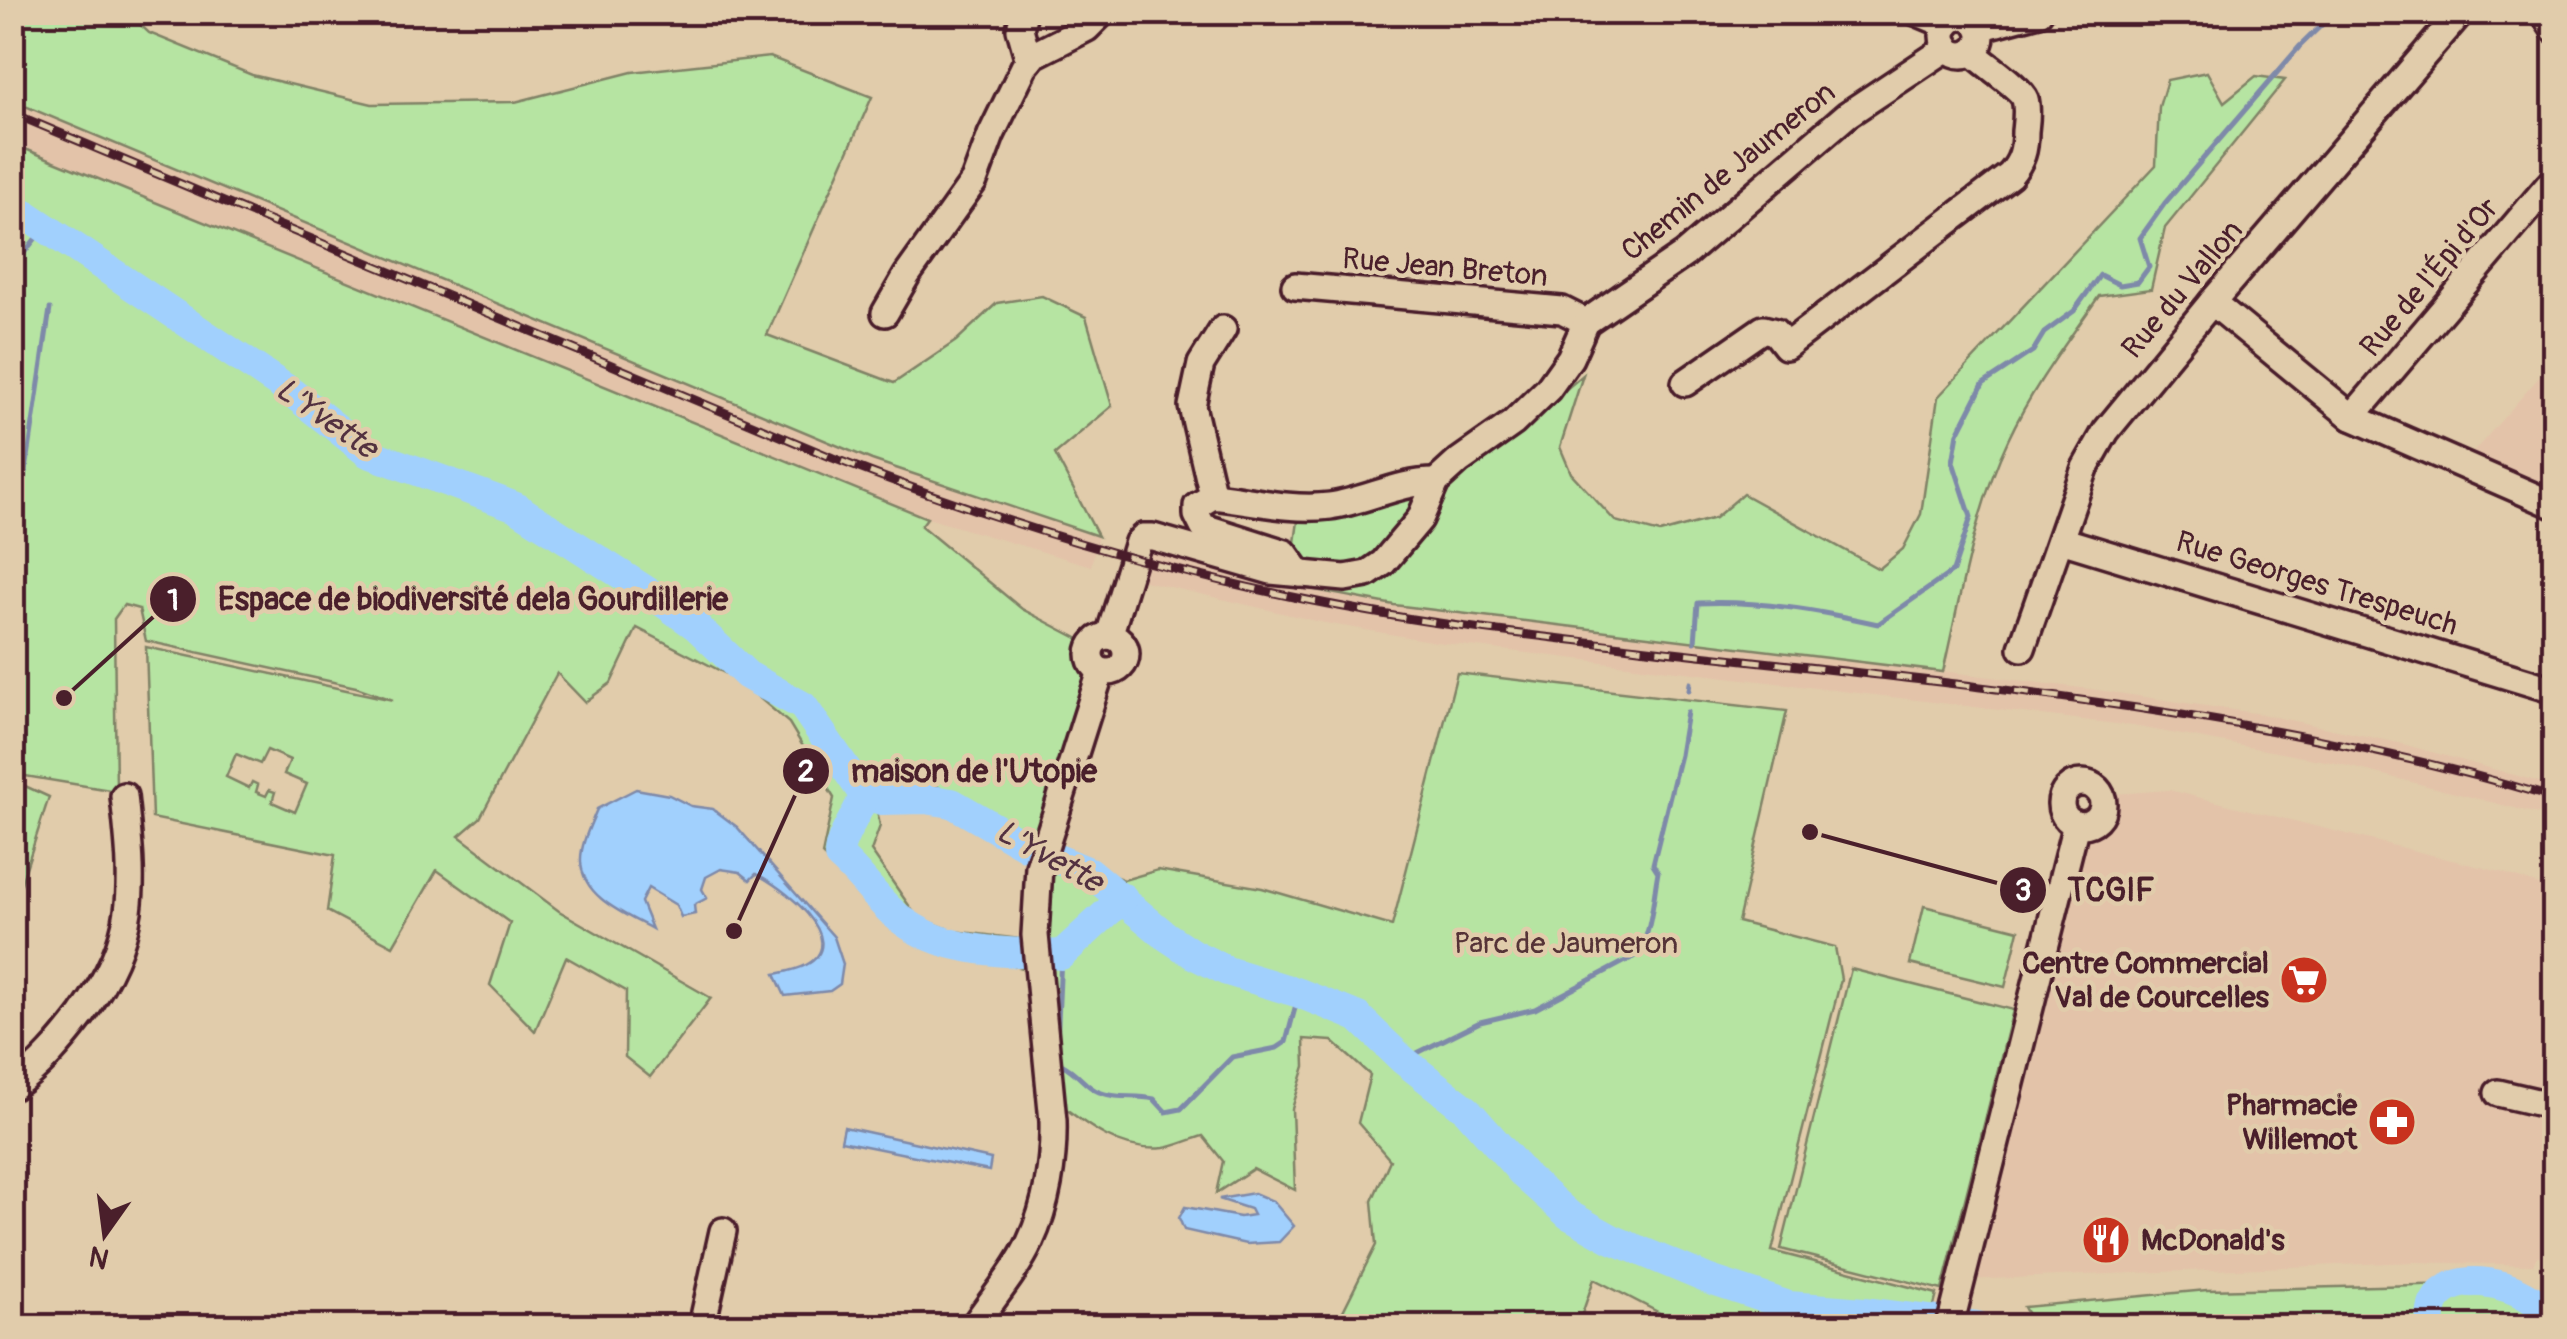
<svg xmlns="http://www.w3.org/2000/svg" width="2567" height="1339" viewBox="0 0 2567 1339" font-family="Pangolin,sans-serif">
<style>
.built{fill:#e3c3a9}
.green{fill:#b6e4a2;stroke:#808266;stroke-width:2.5;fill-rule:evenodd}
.water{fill:#a1d0fd;stroke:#7e89a9;stroke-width:2.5}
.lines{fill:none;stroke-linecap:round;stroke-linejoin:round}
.stream{stroke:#7e89a9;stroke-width:5}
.river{stroke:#a1d0fd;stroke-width:30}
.minor-casing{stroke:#4a1f2b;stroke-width:32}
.minor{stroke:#e1ccab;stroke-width:25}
.rail-casing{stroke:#4a1f2b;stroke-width:9}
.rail{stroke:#e1ccab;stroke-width:5;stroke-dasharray:15;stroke-linecap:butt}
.labels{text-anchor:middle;stroke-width:9;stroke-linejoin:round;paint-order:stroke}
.street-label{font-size:30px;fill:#4a1f2b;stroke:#e1ccab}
.park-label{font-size:30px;fill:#553337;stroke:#e1ccab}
.poi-label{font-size:30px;font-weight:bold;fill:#4a1f2b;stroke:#e1ccab;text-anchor:end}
.water-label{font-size:32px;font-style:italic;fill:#533140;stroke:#e1ccab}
.leader{fill:none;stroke:#4a1f2b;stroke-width:4}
.callout-dot{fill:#4a1f2b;stroke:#e1ccab;stroke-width:4}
.mark-label{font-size:30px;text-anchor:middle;font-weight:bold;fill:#fff}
.callout-label{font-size:32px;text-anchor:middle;font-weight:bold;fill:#4a1f2b;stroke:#e1ccab;stroke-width:9;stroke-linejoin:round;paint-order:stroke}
</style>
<rect width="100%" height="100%" fill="#e1ccab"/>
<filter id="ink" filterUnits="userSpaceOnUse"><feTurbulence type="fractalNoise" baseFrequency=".01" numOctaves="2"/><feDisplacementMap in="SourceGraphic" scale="20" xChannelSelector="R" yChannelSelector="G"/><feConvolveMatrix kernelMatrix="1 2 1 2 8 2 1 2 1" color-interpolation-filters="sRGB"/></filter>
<g filter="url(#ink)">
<g class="built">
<polygon points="12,101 872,459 1098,536 1091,566 927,518 13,144"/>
<polygon points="2554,360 2554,492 2470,456"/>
<polygon points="1145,549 1289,585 1394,605 2090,689 2261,714 2399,743 2554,786 2554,818 2336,763 2133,726 1436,642 1325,623 1136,579"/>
<polygon points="2169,790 2504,873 2554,890 2554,1260 2537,1256 2533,1265 2414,1262 1961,1280 2088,824 2101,813 2101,795"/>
</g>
<g class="green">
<polygon points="12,13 128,13 149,33 252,75 372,104 515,102 632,72 770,57 872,97 767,335 894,383 956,341 997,303 1042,296 1086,317 1112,406 1055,454 1098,536 872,460 13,101"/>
<path d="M2207 72 2224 102 2256 76 2285 80 2165 228 2151 289 2099 296C2067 342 2032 388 2008 440 1974 512 1961 594 1943 672L1394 605 1289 585 1299 514 1360 508 1507 439 1583 375 1560 447 1571 473 1615 521 1660 533 1715 518 1743 494 1879 569 1903 549 1921 514 1938 397 2156 165 2159 107 2167 80Z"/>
<path d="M13 144 927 518 921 526 1022 609 1083 641 1076 658 1087 678 1046 849 1124 880 1158 870 1262 888 1392 926 1457 673 1787 711 1738 922 1835 947 1841 979 1772 1251 1937 1294 1929 1326H1780L1749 1322 1747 1326H1685L1594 1279 1578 1326H1331L1342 1313 1376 1245 1372 1201 1390 1160 1358 1123 1370 1075 1332 1041 1304 1039 1305 1066 1292 1109 1295 1190 1253 1169 1216 1193 1223 1161 1203 1136C1191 1139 1177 1146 1164 1148 1122 1153 1087 1126 1056 1101L1039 961 1045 849 920 776 874 794 880 826 871 851 917 917 954 931 1029 940 1025 969 907 937 822 855 834 798 789 723 738 680 637 628 611 683 585 702 557 673 480 818 459 836 559 911 711 998 650 1077 625 1057 626 991 566 957 535 1031 490 985 510 923 437 870 393 946 327 911 335 855 152 818 146 647 393 700 356 687 146 641 139 609 124 605 114 619 116 791 13 774ZM267 750 290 760 284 774 307 784 295 812 272 802 275 792 269 790 266 796 256 792 258 785 252 782 249 788 226 777 236 754 260 764Z"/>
<polygon points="12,780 49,797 18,893 13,893"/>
<polygon points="1924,906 2019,930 2005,987 1910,964"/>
<polygon points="1851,969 2013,1010 1942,1290 1781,1249"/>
<polygon points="2460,1284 2539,1313 2549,1326 2034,1326 2024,1307 2207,1290"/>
</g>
<g class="water">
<path d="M636 789 669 795 691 806 713 809 737 827 834 937 843 964 840 984 830 991 785 996 775 974C785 972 797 970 806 965 853 940 780 885 756 874L750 880 740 872 721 869 706 877 702 889 707 898 694 905 695 914 681 917 676 905 648 888 641 902 652 929C625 914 583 898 581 862 580 845 591 824 597 809Z"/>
<polygon points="844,1127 991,1159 989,1171 841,1141"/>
<polygon points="1254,1193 1273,1201 1294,1226 1279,1242 1246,1244 1184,1230 1179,1218 1185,1207 1240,1217 1253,1215 1250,1209 1219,1199"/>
</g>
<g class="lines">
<g class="stream">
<polyline points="12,268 44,228"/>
<polyline points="12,565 50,309"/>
<path d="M1695 642 1698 603C1759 600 1819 611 1878 624L1953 571 1971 517 1953 462 1958 433 1983 384 2033 351 2044 333 2074 311 2100 275 2120 285 2138 282 2149 267 2140 238 2165 203 2300 46 2335 12"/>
<polyline points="1689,690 1690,683"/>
<path d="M1061 955 1057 1045 1061 1064C1078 1072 1084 1086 1099 1092 1120 1100 1135 1094 1154 1099L1166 1112 1181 1109 1232 1057 1277 1048 1286 1042 1299 993"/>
<path d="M1403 1060 1480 1022 1535 1009 1637 955C1652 933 1653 898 1658 872L1653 864 1680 755 1687 712"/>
</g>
<g class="river">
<polyline points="12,209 28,216 291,392 368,453 516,507 650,593 696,626 747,675 803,706 864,795 882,800 925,799 952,803 1028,847 1089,872 1166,936 1193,954 1227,971 1299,993 1358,1017 1403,1060 1467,1110 1525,1176 1569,1215 1612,1239 1710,1280 1789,1306 1864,1312 1977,1326"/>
<path d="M864 795C858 815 838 839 839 856 859 873 873 895 892 912 939 955 1002 951 1061 955L1123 898"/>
<path d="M2429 1326C2431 1320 2431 1310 2434 1303 2451 1269 2509 1282 2534 1301 2541 1306 2546 1319 2551 1326"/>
</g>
<g class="minor-casing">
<g id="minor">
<polyline points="1024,12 1020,29 1029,61"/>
<polyline points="1916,12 1947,25"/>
<polyline points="2543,12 2554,29"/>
<circle cx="1962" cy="36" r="19"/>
<polyline points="1979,28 2039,12"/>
<polyline points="1295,286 1562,310 1586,322"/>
<polyline points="2212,302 2352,417 2554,505"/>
<polyline points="885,313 907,275 974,181 991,135 1024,67 1034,55 1087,28 1103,12"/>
<path d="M1685 383 1763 329 1775 332 1786 346 2010 175C2022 161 2025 150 2025 131 2026 122 2028 109 2025 99 2021 88 1983 63 1972 52"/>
<polyline points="2352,417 2554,179"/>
<polyline points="1213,496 1192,406 1201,364 1223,329"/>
<polyline points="2061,540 2554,690"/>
<path d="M1300 574 1285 553 1203 527 1197 515V506L1213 496C1250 500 1292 511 1330 506 1366 501 1400 481 1436 482"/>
<circle cx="1108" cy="654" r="18"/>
<polyline points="1109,636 1138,542 1143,537 1153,537 1271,571 1345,578 1367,574 1383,563 1420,519 1436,482 1459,461 1513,423 1548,389 1570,358 1586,322 1685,254 1848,114 1941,52 1946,45"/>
<polyline points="2022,648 2085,468 2106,431 2212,302 2461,12"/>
<circle cx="2082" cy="804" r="21"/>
<path d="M12 1087C40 1068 62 1041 82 1015 139 935 134 889 124 796"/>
<polyline points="2498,1093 2554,1106"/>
<polyline points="702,1326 723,1231"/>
<path d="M974 1326C992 1299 1016 1272 1030 1242 1047 1206 1054 1161 1053 1121L1035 935 1039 867 1101 671"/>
<polyline points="1950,1326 2076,824"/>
</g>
</g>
<use href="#minor" class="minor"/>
<g class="rail-casing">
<path id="rail" d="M12 113 833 458C1015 529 1201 584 1394 616 1475 630 1558 638 1639 648 1946 684 2258 708 2554 798"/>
</g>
<use href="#rail" class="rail"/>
</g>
</g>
<defs>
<g id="supermarket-disc" transform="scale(2.5)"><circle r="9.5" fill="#c8321e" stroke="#e1ccab"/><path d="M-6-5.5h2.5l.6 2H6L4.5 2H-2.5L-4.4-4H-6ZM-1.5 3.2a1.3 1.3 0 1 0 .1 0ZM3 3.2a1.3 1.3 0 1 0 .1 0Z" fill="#fff"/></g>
<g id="pharmacy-disc" transform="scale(2.5)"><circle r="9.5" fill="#c8321e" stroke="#e1ccab"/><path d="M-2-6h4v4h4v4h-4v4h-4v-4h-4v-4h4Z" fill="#fff"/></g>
<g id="restaurant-disc" transform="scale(2.5)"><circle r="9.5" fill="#c8321e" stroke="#e1ccab"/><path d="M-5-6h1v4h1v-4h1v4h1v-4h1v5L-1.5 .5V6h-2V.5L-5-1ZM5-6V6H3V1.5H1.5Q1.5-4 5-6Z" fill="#fff"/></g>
</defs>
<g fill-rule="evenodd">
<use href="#supermarket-disc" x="2304" y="980"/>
<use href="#pharmacy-disc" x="2392" y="1122"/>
<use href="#restaurant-disc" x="2106" y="1240"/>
</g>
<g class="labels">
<g class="street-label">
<text transform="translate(1728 171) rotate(-39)" y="10">Chemin de Jaumeron</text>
<text transform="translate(1445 267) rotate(5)" y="10">Rue Jean Breton</text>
<text transform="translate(2429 277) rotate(-50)" y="10">Rue de l'Épi d'Or</text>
<text transform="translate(2182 289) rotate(-50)" y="10">Rue du Vallon</text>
<text transform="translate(2317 583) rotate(17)" y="10">Rue Georges Trespeuch</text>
</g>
<g class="park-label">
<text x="1566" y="953">Parc de Jaumeron</text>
</g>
<g class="poi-label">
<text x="2269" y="973">Centre Commercial<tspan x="2269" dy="34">Val de Courcelles</tspan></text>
<text x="2357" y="1115">Pharmacie<tspan x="2357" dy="34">Willemot</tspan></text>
<text x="2141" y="1250" text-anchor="start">McDonald's</text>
</g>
<g class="water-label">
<text transform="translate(327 418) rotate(35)" y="11">L'Yvette</text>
<text transform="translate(1050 856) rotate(29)" y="11">L'Yvette</text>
</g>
</g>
<path class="leader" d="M64 698L173 599M734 931L806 771M1810 832L2023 890"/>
<g class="callout-dot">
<circle cx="64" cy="698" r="10"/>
<circle cx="734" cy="931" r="10"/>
<circle cx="1810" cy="832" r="10"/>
<circle cx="173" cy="599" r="25"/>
<circle cx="806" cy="771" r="25"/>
<circle cx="2023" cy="890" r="25"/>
</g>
<g class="mark-label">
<text x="173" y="610">1</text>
<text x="806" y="781">2</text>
<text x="2023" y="900">3</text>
</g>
<g class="callout-label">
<text x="473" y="610">Espace de biodiversité dela Gourdillerie</text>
<text x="974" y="782">maison de l'Utopie</text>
<text x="2111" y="901">TCGIF</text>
</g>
<rect width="2567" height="1339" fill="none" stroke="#e1ccab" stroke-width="50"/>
<rect x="25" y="25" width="2517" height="1289" fill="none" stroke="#4a1f2b" stroke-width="4" filter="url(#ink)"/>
<g transform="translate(105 1234) rotate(194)" stroke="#e1ccab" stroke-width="8" paint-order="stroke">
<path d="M0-8L18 38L0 25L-18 38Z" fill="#4a1f2b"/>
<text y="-15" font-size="28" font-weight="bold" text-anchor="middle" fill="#4a1f2b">N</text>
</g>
</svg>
